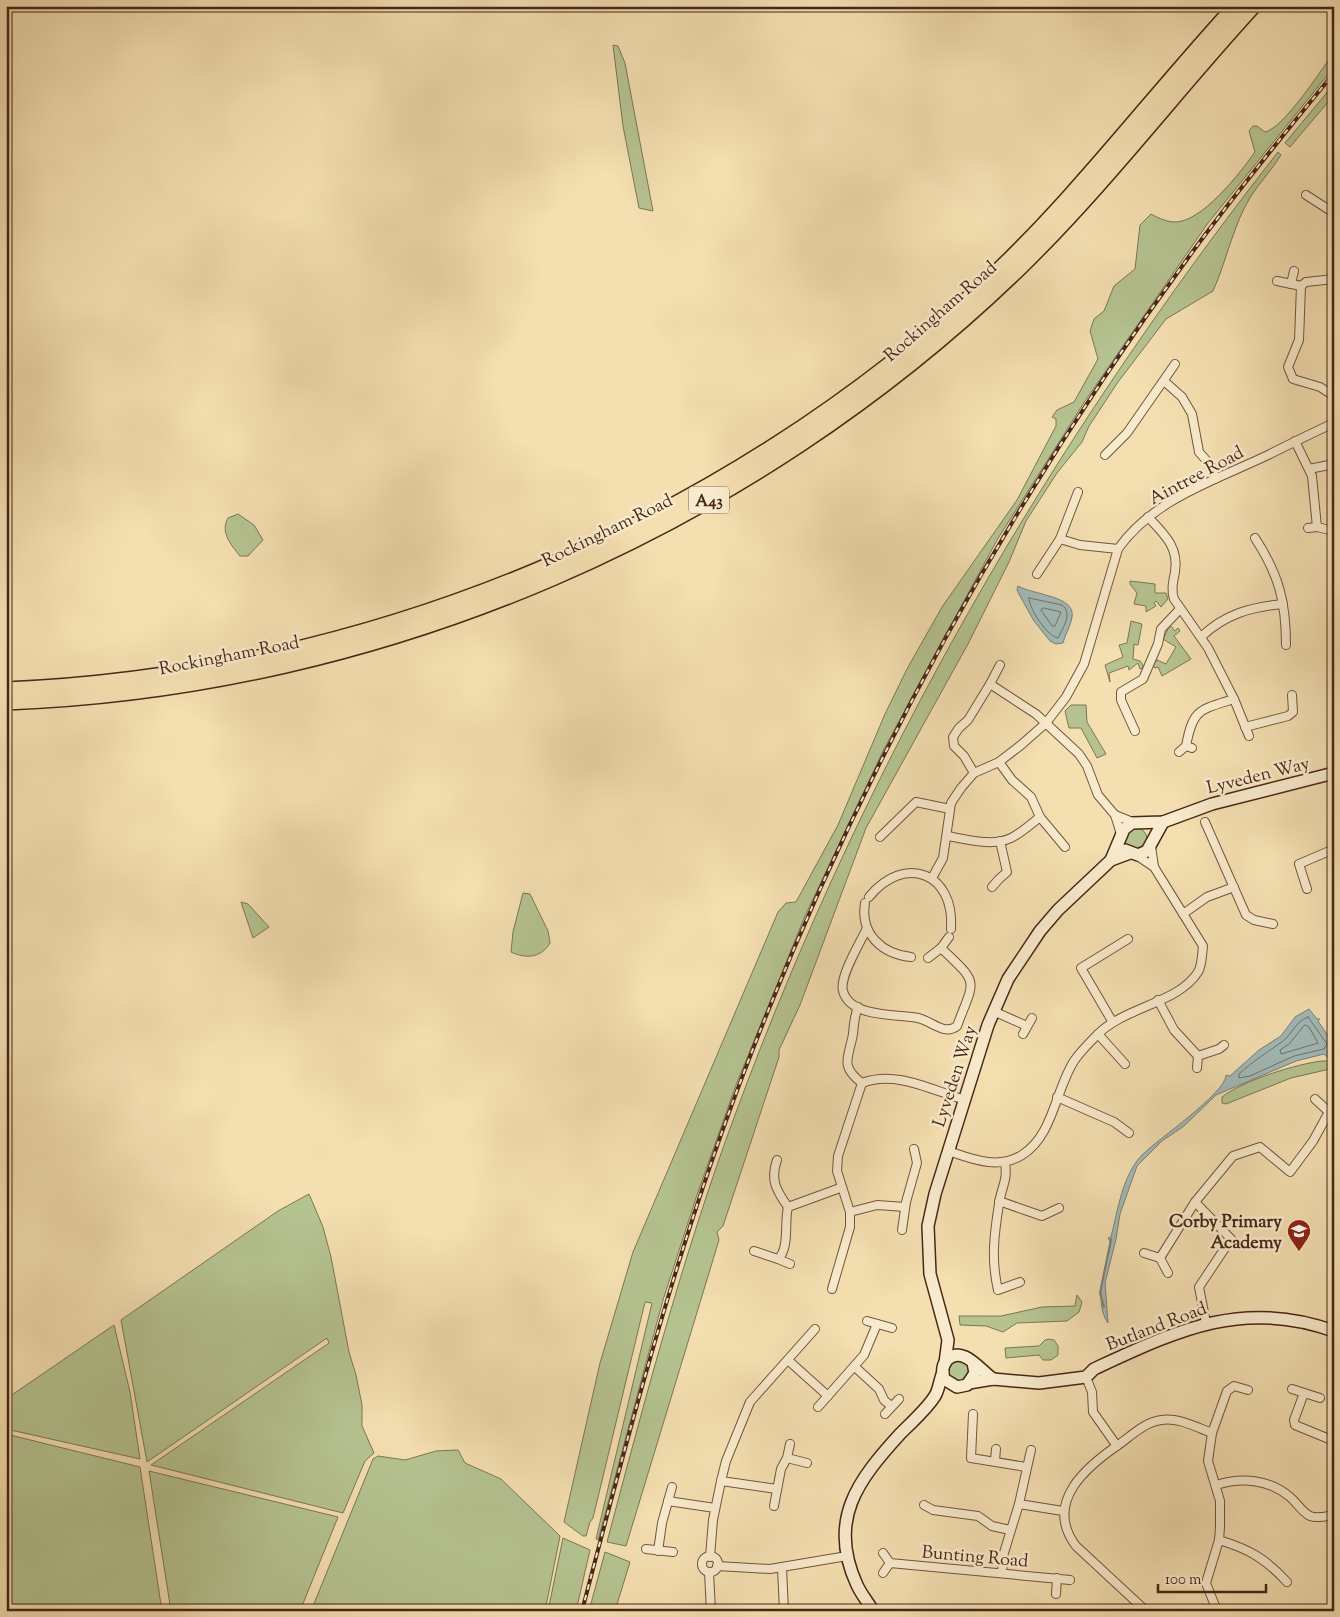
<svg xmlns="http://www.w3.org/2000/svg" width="1340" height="1617" viewBox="0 0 1340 1617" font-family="'Sorts Mill Goudy',serif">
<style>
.green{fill:#b5c391;stroke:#7e7554}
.water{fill:#a1bab8;stroke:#7d7f78}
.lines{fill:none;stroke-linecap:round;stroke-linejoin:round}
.shore{stroke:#747068;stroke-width:1}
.stream{stroke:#7d7f78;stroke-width:2}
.street-casing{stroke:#72553e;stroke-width:10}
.secondary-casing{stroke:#472718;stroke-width:14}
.highway-casing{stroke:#472718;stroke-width:18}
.street{stroke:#f8eacc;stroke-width:8}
.secondary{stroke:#f8eacc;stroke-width:11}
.highway{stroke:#f4dfb1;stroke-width:15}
.rail-casing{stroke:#472718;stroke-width:4}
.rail{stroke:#f8eacc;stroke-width:2;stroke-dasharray:5.5;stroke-linecap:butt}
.labels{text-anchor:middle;stroke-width:5;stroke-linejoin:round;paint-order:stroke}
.shield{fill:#f8eacc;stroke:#7c624e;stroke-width:1}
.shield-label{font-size:16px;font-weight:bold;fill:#472718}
.street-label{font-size:18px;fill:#472718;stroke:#f8eacc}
.poi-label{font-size:18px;font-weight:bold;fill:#472718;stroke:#f8eacc;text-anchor:end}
</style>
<rect width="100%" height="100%" fill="#f4dfb1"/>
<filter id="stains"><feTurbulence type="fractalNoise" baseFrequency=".004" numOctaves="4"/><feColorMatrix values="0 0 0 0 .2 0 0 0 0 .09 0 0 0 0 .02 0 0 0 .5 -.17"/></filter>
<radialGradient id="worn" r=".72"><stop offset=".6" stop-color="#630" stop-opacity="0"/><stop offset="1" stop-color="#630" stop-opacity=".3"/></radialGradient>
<g class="green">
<polygon points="613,45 618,46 625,63 653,211 639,208 623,126"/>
<path d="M1334 52V67L1208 223 1085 401 997 540 884 749 805 916 736 1085 697 1195 663 1300 598 1540 596 1539 652 1303 645 1302 593 1518 590 1522 586 1536H583L564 1522 600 1363 633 1252 778 912 786 903 796 902 838 825 885 714 907 669 942 607 1017 500 1056 426V419L1052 417 1057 410 1074 402 1098 359 1090 331 1094 319 1104 311 1114 286 1135 269 1140 225 1151 214C1158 218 1165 221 1173 222 1201 224 1240 173 1255 152L1249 131 1253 126H1257L1265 132C1284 128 1322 69 1334 52Z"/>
<polygon points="1334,84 1334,95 1290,147 1285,143"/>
<path d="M1278 152 1281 155C1272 170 1260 182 1251 196 1233 225 1227 260 1213 291L1166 319 1118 382 1089 426 1082 442 1057 473 1026 521 1009 562 968 644 866 828 800 1005 779 1050V1057L723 1226 717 1232 719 1240 626 1546 607 1542C645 1399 683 1255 735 1115 865 763 1047 447 1278 152Z"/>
<path d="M238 514 254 525 263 540 248 556H240C231 545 220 532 228 518Z"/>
<polygon points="1130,581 1155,584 1155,593 1166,593 1168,599 1161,607 1156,601 1154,603 1156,606 1146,612 1146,606 1134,604 1137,593 1130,584"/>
<polygon points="1131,621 1142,624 1138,645 1134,644 1133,659 1140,661 1143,665 1143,668 1140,669 1138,663 1129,670 1128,666 1109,673 1110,682 1105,665 1123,657 1119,645 1127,643"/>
<polygon points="1170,625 1175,631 1178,628 1180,631 1174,636 1191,659 1162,676 1158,667 1155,668 1153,665 1157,660 1166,664 1176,647 1163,639"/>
<polygon points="1071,705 1086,705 1087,722 1106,754 1097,758 1081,728 1069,728 1065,711"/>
<circle cx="1136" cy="839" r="11"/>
<path d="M523 893 530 894 548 931 550 943C541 958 526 959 511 952L513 932Z"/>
<polygon points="241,902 248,904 269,927 253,938"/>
<path d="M1322 1061H1329L1330 1069 1291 1078 1226 1104 1222 1103V1097C1242 1081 1296 1064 1322 1061Z"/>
<polygon points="309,1194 323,1227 331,1257 349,1352 356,1375 362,1405 362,1426 374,1453 365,1461 343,1513 151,1465 329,1343 327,1338 147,1462 121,1320 278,1211"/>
<polygon points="1077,1295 1082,1302 1079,1312 1067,1321 1017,1323 1003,1332 986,1326 960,1325 959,1316 1001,1316 1042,1307 1075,1306"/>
<polygon points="114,1325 130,1392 140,1459 6,1429 6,1399"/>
<polygon points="1049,1339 1054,1340 1058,1346 1058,1355 1051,1360 1043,1360 1039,1355 1006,1358 1005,1348 1039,1346 1045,1340"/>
<circle cx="958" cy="1371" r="11"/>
<polygon points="6,1434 140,1467 162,1611 6,1611"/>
<polygon points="458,1450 465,1463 501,1479 560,1536 545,1611 311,1611 373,1459 378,1456 405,1460 436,1451"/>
<polygon points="149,1471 338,1517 300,1611 171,1611"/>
<polygon points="563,1538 590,1550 576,1611 548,1611"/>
<polygon points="605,1552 630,1562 615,1611 589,1611"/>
</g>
<g class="water">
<path d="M1018 586C1034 595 1076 596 1072 617 1071 626 1065 634 1063 643L1056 644 1050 641 1034 621 1020 596 1017 590Z"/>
<path d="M1309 1009 1317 1019H1320L1318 1021 1332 1042 1328 1052 1329 1059 1324 1054 1296 1061 1216 1095 1184 1126 1162 1141 1137 1166 1120 1214 1116 1239 1105 1283 1108 1323C1093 1302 1106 1266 1111 1243L1108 1238 1111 1237C1118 1210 1122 1176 1142 1155 1158 1139 1226 1093 1226 1075L1230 1076 1259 1050 1281 1036 1295 1017Z"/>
</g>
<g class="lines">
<g class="shore">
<path d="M1029 598 1062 605C1073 613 1063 628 1058 638 1047 636 1029 609 1029 598Z"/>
<polygon points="1044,608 1061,612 1055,626 1052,626 1041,610"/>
<path d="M1308 1017 1327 1044 1324 1049 1294 1056 1250 1076 1239 1078V1074C1253 1061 1268 1052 1283 1041 1293 1033 1295 1022 1308 1017Z"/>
<polygon points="1305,1025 1309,1027 1318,1043 1281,1054 1280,1050 1289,1044"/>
</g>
<polyline class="stream" points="1104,1307 1100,1293 1111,1239"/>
<g class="street-casing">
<g id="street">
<polyline points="1306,195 1334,213"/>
<polyline points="1334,279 1306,282 1301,286 1299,340 1288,367 1293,379 1320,387 1334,396"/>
<polyline points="1277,281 1301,286"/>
<polyline points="1291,284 1294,271"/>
<polyline points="1164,381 1182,397 1192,414 1199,452 1213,468 1215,479"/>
<polyline points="1295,441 1312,476 1317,527"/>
<polyline points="1105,455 1127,433 1175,364"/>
<polyline points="1309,469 1334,464"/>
<path d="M1148 517C1164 534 1179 547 1175 572 1173 582 1171 590 1174 599L1208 648 1234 699 1249 736"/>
<polyline points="1308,528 1317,527 1334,531"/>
<path d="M1255 538C1279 575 1286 602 1286 645"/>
<polyline points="1060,539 1080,545 1118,549"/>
<polyline points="1037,574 1060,539 1078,492"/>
<path d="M1201 637C1225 614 1251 607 1283 604"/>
<polyline points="1000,665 990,684 1036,714 1079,754 1087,766 1098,795 1115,815 1135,823"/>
<polyline points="1245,727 1288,716 1293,712 1292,695"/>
<polyline points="1135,731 1121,700 1121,692 1143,679 1158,644 1161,629 1180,609"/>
<path d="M1186 746C1193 709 1199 710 1234 699"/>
<polyline points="1179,752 1186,746 1192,748"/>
<polyline points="999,762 1012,780 1031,797 1040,817 1065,847"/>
<polyline points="974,773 964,756 954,746 953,737 959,728 968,720 990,684"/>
<polyline points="1115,815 1121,834"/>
<polyline points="1205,822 1246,915 1254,920 1273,924"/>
<path d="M947 836C966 839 992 847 1011 838 1021 833 1031 824 1040 817"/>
<polyline points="880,837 916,802 950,809"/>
<polyline points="1136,855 1154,867"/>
<path d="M932 878 943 858 951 803 961 788 974 773 999 762 1021 745 1046 723 1066 697 1084 664 1118 549C1153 499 1216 480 1268 455 1290 444 1312 433 1334 423"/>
<polyline points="992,887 999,879 1007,872 1000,841"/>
<polyline points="1307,889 1299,864 1334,849"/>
<path d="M869 897C905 853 955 873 951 929"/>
<path d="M865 903C860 934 882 954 911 957"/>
<polyline points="1183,914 1207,897 1234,887"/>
<path d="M866 930C860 943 839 977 843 991 850 1018 898 1014 918 1018 932 1021 944 1036 957 1026 975 978 980 985 941 948"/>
<polyline points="928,958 941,948 949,937"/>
<polyline points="1158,1000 1174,1030 1198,1056 1219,1049 1224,1045"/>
<path d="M858 1007C854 1017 854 1024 853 1034 849 1057 839 1066 862 1083"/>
<polyline points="993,1011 1027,1026"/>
<polyline points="1112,1021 1081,968 1128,939"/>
<polyline points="1023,1034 1032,1018"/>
<polyline points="1098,1034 1125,1064"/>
<polyline points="1197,1068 1198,1056"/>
<polyline points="1057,1097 1114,1122 1129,1133"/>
<polyline points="1315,1099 1329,1112 1333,1112"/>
<path d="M948 1151C972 1159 998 1170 1022 1155 1053 1136 1055 1091 1074 1061 1080 1052 1089 1043 1097 1035 1124 1007 1179 1003 1198 972 1202 966 1202 954 1203 946L1154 867 1151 846"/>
<path d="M777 1160C770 1180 776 1190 788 1207"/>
<path d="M1005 1162C1008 1182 1001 1187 999 1204 994 1235 991 1260 998 1290L1020 1282"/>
<polyline points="999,1201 1042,1216 1059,1208"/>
<polyline points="1195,1202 1231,1239 1199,1287 1206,1323"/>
<polyline points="850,1212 877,1205 905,1207"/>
<polyline points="902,1230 906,1202 917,1163 914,1149"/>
<path d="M754 1251 778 1259C790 1248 784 1222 788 1207L840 1188"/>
<polyline points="1144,1253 1160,1258 1195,1202 1233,1156 1260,1147 1290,1172 1313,1141 1329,1112"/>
<polyline points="1160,1258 1168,1273"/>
<polyline points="778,1259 790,1264"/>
<path d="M832 1289 850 1227V1212L837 1171 838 1156 862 1083C896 1070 931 1090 965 1100"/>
<polyline points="867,1321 892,1328"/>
<polyline points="789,1361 828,1396"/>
<polyline points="855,1367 879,1389 884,1400 891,1406"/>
<polyline points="1086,1377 1092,1392 1093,1412 1117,1446"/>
<polyline points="1292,1389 1320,1398"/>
<polyline points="1304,1393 1294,1420 1295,1425 1334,1441"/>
<polyline points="818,1407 864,1355 877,1324"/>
<polyline points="885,1414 899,1399"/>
<polyline points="973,1414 971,1458 1026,1467"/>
<polyline points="1212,1433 1227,1391 1234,1386 1248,1390"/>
<polyline points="1031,1450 1019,1504 1063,1511"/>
<polyline points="787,1458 807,1463"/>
<polyline points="995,1460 996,1449"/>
<polyline points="721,1481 777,1489"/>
<path d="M1216 1485C1241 1477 1269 1479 1290 1497 1297 1503 1302 1512 1310 1516 1317 1519 1327 1516 1334 1515"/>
<polyline points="668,1501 715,1508"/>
<polyline points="924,1505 933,1510 978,1516 992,1526 1010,1530"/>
<polyline points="774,1506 781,1469 787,1458 790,1444"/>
<path d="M1219 1540C1249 1549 1266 1559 1287 1582"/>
<polyline points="646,1549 673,1552"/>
<polyline points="658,1551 662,1523 672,1487"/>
<circle cx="710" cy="1564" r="8"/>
<polyline points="710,1557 713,1520 721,1481 726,1461 750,1402 815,1329"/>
<polyline points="890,1563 1070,1580"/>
<polyline points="717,1566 770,1569 847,1556"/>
<polyline points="782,1568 784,1611"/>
<polyline points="709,1572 711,1611"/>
<polyline points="883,1573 890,1563 883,1553"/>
<polyline points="1002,1573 1003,1556 1019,1504"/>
<polyline points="1056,1594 1057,1578"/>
<path d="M1146 1611 1076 1546C1043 1502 1087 1466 1121 1443 1133 1434 1146 1422 1161 1420 1178 1417 1196 1427 1212 1433L1208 1461 1220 1501V1527L1219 1540 1206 1583 1217 1611"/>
</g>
</g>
<g class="secondary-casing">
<g id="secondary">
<polyline points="1125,850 1138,855 1147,851 1163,822"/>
<polyline points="1111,860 1124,829 1132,823 1163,822 1212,804 1334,773"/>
<polyline points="945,1363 948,1340 930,1274 928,1226 935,1194 988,1025 1008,979 1040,931 1058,910 1111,860 1130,853"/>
<path d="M973 1363 975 1373 967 1385 957 1387 944 1379C942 1372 942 1365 947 1360 962 1344 981 1371 993 1379"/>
<path d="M969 1383 993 1379 1039 1383 1086 1377 1094 1369C1176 1331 1242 1298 1334 1331"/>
<path d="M873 1611C868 1602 861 1594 857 1585 827 1520 858 1480 900 1434 910 1424 930 1406 936 1394 939 1388 940 1379 943 1372"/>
</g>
</g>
<g class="highway-casing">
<g id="highway">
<path d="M6 690C369 675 726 526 991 278 1080 194 1153 96 1236 6"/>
<path d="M6 702C383 688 750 529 1020 267 1104 185 1174 92 1253 6"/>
</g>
</g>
<use href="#street" class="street"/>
<use href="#secondary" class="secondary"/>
<use href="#highway" class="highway"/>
<g class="rail-casing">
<path id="rail" d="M582 1611C631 1423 680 1236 751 1054 863 766 1015 492 1199 243 1242 185 1288 129 1334 73"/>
</g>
<use href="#rail" class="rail"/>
</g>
<defs>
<g id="school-pin" transform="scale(1.25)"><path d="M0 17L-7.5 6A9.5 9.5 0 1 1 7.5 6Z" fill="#8f2418" stroke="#f8eacc"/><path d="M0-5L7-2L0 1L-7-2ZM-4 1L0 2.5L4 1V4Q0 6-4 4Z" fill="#fff"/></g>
</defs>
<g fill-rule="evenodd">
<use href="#school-pin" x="1299" y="1231"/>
</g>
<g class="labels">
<rect class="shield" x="689" y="486.5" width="40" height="27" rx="4"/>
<g class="shield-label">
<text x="709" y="506">A43</text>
</g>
<g class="street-label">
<text transform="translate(940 311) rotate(-41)" y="6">Rockingham Road</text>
<text transform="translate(1196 475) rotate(-28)" y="6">Aintree Road</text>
<text transform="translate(607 530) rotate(-26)" y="6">Rockingham Road</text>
<text transform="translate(229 655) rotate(-11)" y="6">Rockingham Road</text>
<text transform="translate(1258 775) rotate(-14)" y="6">Lyveden Way</text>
<text transform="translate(954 1076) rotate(-72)" y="6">Lyveden Way</text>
<text transform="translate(1156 1326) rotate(-21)" y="6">Butland Road</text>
<text transform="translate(975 1556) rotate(5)" y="6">Bunting Road</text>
</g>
<g class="poi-label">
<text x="1282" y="1227">Corby Primary<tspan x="1282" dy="21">Academy</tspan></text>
</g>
</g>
<rect width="1340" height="1617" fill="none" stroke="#f4dfb1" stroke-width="25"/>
<rect x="8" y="8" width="1325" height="1602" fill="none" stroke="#472718" stroke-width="2.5"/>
<rect x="12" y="12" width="1315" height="1592" fill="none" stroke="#472718"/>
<path d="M1158 1584v8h108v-8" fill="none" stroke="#472718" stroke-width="2.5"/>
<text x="1165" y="1584" font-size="15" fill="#472718" stroke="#f8eacc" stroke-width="4" paint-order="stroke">100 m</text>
<rect width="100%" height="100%" filter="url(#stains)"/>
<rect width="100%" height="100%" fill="url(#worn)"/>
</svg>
